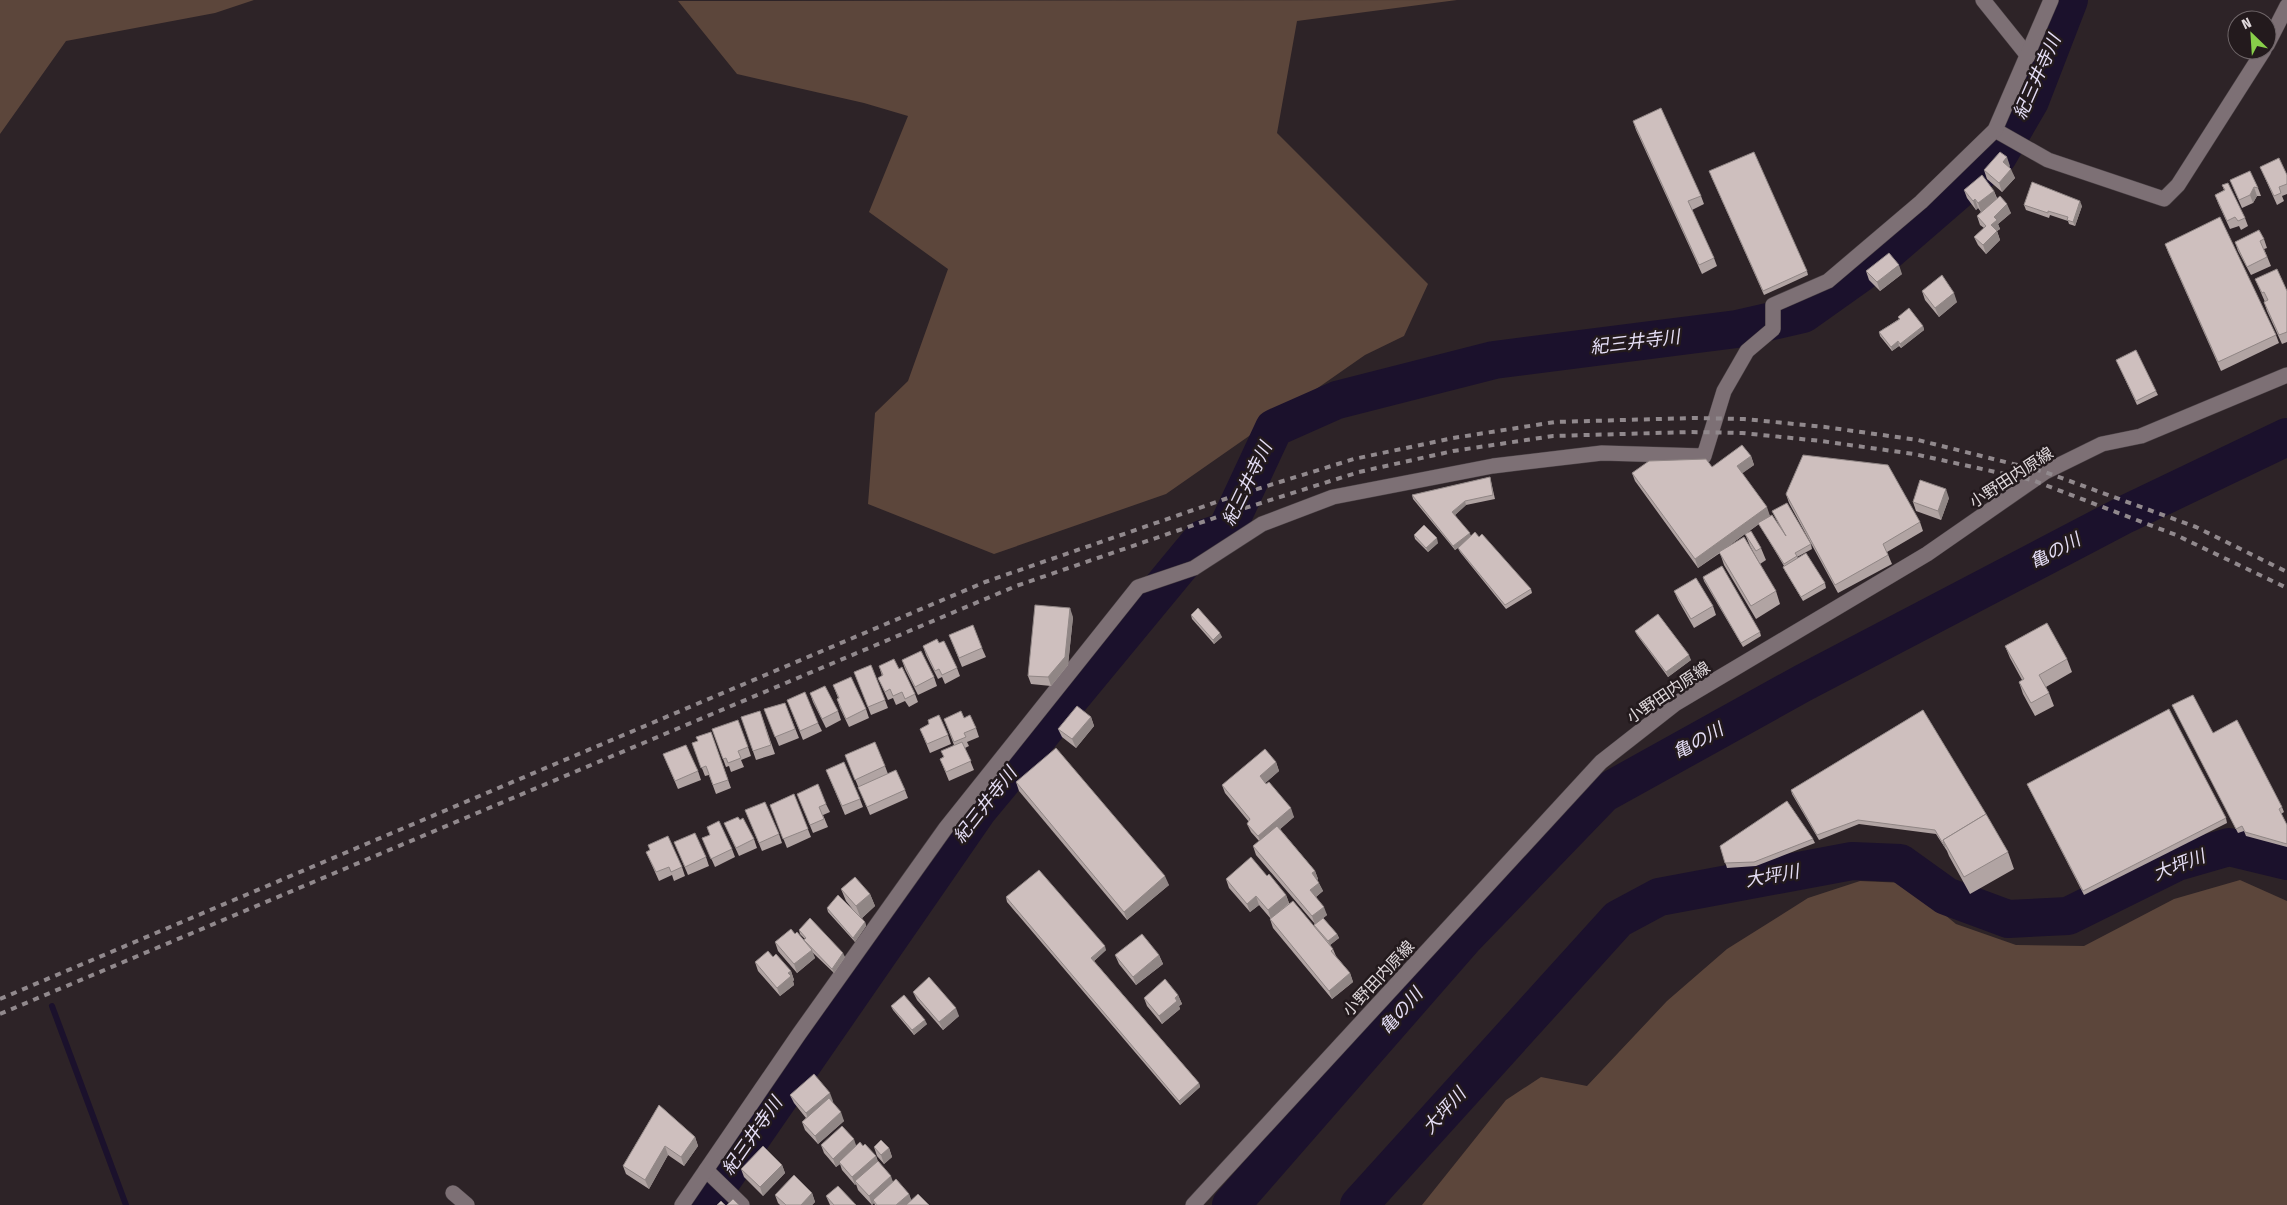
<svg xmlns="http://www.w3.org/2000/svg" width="2287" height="1205" viewBox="0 0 2287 1205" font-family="'Fira Sans Condensed','Noto Sans JP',sans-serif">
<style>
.green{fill:#5c463b}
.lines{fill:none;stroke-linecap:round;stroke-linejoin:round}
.stream{stroke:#1b112c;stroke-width:6}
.river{stroke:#1b112c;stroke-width:38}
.street-casing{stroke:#4a4145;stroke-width:16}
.secondary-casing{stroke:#4a4145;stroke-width:16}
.street{stroke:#7d7075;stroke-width:15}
.secondary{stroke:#7d7075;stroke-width:15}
.rail{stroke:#91898d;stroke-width:4;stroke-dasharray:6 6;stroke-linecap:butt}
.wall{fill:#b1a4a3}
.shaded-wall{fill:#908685}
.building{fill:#cebfbe;stroke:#908685}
.labels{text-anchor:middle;stroke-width:5;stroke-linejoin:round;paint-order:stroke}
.street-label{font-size:16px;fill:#e0d9dc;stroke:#231a1d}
.water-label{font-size:18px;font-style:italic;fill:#e5def6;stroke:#231a1d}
</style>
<rect width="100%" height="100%" fill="#2d2327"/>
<g class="green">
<polygon points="0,0 254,0 215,13 66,41 0,134"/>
<polygon points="1457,0 1297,21 1277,133 1428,284 1404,336 1365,355 1166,494 994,554 868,504 875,413 908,381 948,269 869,212 908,116 864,103 737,74 678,1"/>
<polygon points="2240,880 2287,901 2287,1205 1422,1205 1506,1100 1541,1077 1587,1086 1667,1001 1727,949 1808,898 1860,881 1906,883 1956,924 2016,945 2084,946 2174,899"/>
</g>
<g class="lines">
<polyline class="stream" points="52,1006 126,1205"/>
<g class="river">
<polyline points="705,1205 978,810 1202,539 1226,531 1274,428 1337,400 1494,360 1737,329 1803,314 1872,265 1998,156 2030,101 2069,0"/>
<polyline points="1231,1205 1465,937 1603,794 1803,683 2126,514 2287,437"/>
<polyline points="1359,1205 1618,919 1659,897 1852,861 1900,863 1946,896 2008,919 2068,916 2177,862 2229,847 2287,861"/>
</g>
<g class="street-casing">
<g id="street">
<polyline points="1983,0 2028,56"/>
<polyline points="2267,45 2287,6"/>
<polyline points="1995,130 2048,160 2164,199 2178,185 2264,50"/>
<polyline points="706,1170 742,1205"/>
<polyline points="453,1193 467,1205"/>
<polyline points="682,1205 799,1034 945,829 1138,587 1194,568 1262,524 1333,497 1493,466 1602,453 1704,456 1724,391 1747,351 1773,329 1773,305 1828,281 1921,202 1995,130 2051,0"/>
</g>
</g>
<g class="secondary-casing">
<polyline id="secondary" points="1193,1205 1601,762 1675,704 1927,554 2045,472 2102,444 2141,436 2287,375"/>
</g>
<use href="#street" class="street"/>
<use href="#secondary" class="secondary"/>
<g class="rail">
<polyline points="0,999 985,582 1228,498 1354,459 1453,438 1555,422 1693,418 1744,419 1825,427 1918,440 2045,472 2196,527 2287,572"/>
<polyline points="0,1014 1016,586 1223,515 1359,472 1453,451 1553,436 1691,432 1742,433 1821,441 1914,454 2032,480 2176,535 2287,588"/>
</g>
</g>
<g class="wall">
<polygon points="1633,121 1701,196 1704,204 1692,210 1714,258 1717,266 1702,274 1636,130"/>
<polygon points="2010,166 2009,167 2015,178 2002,192 1987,179 1984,170"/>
<polygon points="2260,167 2287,175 2287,194 2282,196 2284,201 2277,205"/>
<polygon points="1711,176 1807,271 1808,275 1764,295"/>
<polygon points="2230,180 2258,188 2261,196 2257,196 2253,203 2242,208"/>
<polygon points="2222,185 2245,218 2248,226 2241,230 2239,226 2230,229 2218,203 2215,195 2224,190"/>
<polygon points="1964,190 1994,191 1997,198 2011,213 1998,224 2000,229 1997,231 2000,240 1986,254 1978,245 1974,237 1984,228 1980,225 1977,216 1981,212 1978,208 1976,210 1967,198"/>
<polygon points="2024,205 2082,206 2075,226 2069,224 2068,221 2050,215 2049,218 2026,210"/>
<polygon points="2264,239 2267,248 2264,249 2271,266 2251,275 2238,251 2235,242"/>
<polygon points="2165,244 2276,335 2279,343 2221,371 2168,252"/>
<polygon points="1866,271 1902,274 1880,291 1869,280"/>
<polygon points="2255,279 2287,291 2287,342 2282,344 2267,311 2264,302 2265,302"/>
<polygon points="1922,291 1957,302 1939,317 1925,300"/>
<polygon points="1898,317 1923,326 1924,330 1901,348 1899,346 1892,351 1880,336 1879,332 1899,319"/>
<polygon points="2116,360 2156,391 2158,395 2137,405"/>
<polygon points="1751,456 1754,465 1742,473 1770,516 1781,529 1772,511 1811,544 1812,549 1797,557 1825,583 1826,588 1803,601 1785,571 1783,567 1784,566 1759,524 1748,532 1761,548 1766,560 1760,564 1750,546 1745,534 1726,548 1776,591 1780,604 1756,619 1724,565 1720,553 1698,568 1635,481 1632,473 1712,467"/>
<polygon points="1490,477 1495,499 1466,505 1455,515 1471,536 1531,589 1532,593 1506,609 1460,552 1458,548 1461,546 1455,550 1413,499 1412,495"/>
<polygon points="1786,494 1920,522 1923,531 1887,552 1892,564 1838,593 1789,503"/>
<polygon points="1949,498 1941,520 1916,511 1913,502"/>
<polygon points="1414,535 1438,543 1428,552 1415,539"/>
<polygon points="1703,577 1760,632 1761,636 1743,647 1704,581"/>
<polygon points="1674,591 1713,606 1716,615 1694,628 1678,600"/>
<polygon points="1191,615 1222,637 1214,644 1192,619"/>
<polygon points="1073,617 1068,665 1051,686 1031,684 1028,676"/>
<polygon points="1635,631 1691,660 1668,677 1637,635"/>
<polygon points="949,635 982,648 986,657 962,667"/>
<polygon points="939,643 957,668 960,676 945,684 942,677 938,679 926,655 923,646"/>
<polygon points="2005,646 2067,659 2072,672 2046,687 2049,693 2054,706 2035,716 2023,694 2019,682 2022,680 2010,658"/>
<polygon points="902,660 934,677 937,686 918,695 905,669"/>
<polygon points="879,666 899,669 915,694 918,702 909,707 905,701 896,705 893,698 888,700 878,678 882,676"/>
<polygon points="854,672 885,700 888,708 871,715"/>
<polygon points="833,685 866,709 869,718 849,727 840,708 837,699 838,698"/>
<polygon points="810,693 838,711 841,720 826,728 813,702"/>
<polygon points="787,700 818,723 822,731 803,740"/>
<polygon points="785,703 799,738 779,746 764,709"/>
<polygon points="2172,705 2213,733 2282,807 2284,812 2281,814 2287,825 2287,847 2246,836 2244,831 2238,833"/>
<polygon points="1923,710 2008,852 2014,869 1970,894 1949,856 1947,851 1936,834 1859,824 1819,840 1792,794 1791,790"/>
<polygon points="760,711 775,754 756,760 741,717"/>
<polygon points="1091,717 1094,726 1076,748 1062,737 1058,729"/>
<polygon points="964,718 976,728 979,737 967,742 969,746 965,748 974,770 949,781 940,759 943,757 954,745 944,719"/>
<polygon points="712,729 748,747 751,756 741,760 744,767 731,772 729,766 726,767"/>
<polygon points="920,729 948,735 951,744 930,753"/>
<polygon points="711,732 731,788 716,794 709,775 705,776 692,743 698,741"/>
<polygon points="663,754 698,771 701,780 678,789"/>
<polygon points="845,755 885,766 888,774 905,790 908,798 870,815"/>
<polygon points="1276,762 1279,771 1265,783 1294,817 1280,829 1315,871 1318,879 1317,880 1323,891 1316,897 1327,915 1323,918 1337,934 1339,938 1330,945 1333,949 1336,956 1350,973 1353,982 1332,999 1273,928 1270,919 1271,919 1259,905 1250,912 1229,888 1226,879 1267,876 1286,895 1289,903 1315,927 1314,925 1315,924 1256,855 1253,846 1259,841 1251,832 1247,824 1249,822 1225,793 1222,785"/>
<polygon points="826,770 860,799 863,807 845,815"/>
<polygon points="1016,782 1169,885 1127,920 1019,791"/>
<polygon points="2027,784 2226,818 2227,823 2084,895"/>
<polygon points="794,794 811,837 787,848 770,805"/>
<polygon points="797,794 826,804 830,812 823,815 828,827 813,833"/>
<polygon points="745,810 779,834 782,843 762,851"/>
<polygon points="724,823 754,839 757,848 739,856"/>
<polygon points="707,827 732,849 735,857 715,867 702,838 710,835"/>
<polygon points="1813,839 1815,843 1756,866 1727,868 1720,846"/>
<polygon points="674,842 706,857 709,866 688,875"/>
<polygon points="646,852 682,867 685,876 674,881 672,875 659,881"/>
<polygon points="841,889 870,894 875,906 862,918 865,922 866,926 855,942 828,912 827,908 854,911 846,901"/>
<polygon points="1006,897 1106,950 1094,961 1199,1083 1200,1087 1180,1105 1007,902"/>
<polygon points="799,930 845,957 834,973 812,952 815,958 797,973 778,951 775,942 795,934 804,940 805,939 800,934"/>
<polygon points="1115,955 1159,955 1163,964 1136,985 1119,964"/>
<polygon points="755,962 791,971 794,980 793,981 794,985 780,996 758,971"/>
<polygon points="913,992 959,1016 943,1030 917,1000"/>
<polygon points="1178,995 1182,1004 1179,1006 1180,1009 1162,1024 1147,1006 1144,998"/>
<polygon points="891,1006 927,1024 914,1035 893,1010"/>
<polygon points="790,1095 833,1101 832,1102 844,1121 818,1144 805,1130 802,1122 806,1118 794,1103"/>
<polygon points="659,1105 695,1137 698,1146 684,1166 668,1155 649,1189 626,1174 623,1166"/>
<polygon points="821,1145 863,1146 876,1156 878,1162 893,1182 909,1194 911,1200 929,1205 875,1205 874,1203 872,1205 858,1190 856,1184 855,1185 842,1170 840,1164 836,1167 824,1153"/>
<polygon points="874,1147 889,1148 892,1157 884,1164 877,1156"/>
<polygon points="782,1165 785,1173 763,1196 744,1177 741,1169"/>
<polygon points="812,1193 815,1202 812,1205 780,1205 778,1203 775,1195"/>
<polygon points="826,1196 856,1205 830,1205"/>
</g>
<g class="shaded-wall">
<polygon points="2007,157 2010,166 2006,170 2003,162"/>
<polygon points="2011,169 2015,178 2002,192 1999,183"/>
<polygon points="2254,187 2257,196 2253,203 2250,195"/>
<polygon points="1994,191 1997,200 1981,212 1978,203"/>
<polygon points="1975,199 1978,208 1976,210 1973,201"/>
<polygon points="2080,201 2082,206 2075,226 2073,222"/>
<polygon points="2007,204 2011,213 1998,224 2000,229 1994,233 1991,225 1994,217"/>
<polygon points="1997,231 2000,240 1986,254 1983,245"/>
<polygon points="1899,265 1902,274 1880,291 1877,282"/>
<polygon points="1954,293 1957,302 1939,317 1935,308"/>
<polygon points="1923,326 1924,330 1901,348 1900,344"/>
<polygon points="1898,341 1899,346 1892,351 1891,347"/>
<polygon points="1751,456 1754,465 1740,475 1737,466"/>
<polygon points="1946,489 1949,498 1941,520 1938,511"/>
<polygon points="1465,501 1466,505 1454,516 1452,512"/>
<polygon points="1767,507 1770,516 1698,568 1695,559"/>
<polygon points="1470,533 1471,537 1455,550 1453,546"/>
<polygon points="1437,538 1438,543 1428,552 1426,548"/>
<polygon points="1070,608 1073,617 1068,665 1051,686 1048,677"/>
<polygon points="1220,633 1222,637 1214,644 1213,640"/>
<polygon points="1689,655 1691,660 1668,677 1666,672"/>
<polygon points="1091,717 1094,726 1076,748 1072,739"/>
<polygon points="1276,762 1279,771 1263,785 1260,776"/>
<polygon points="1291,808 1294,817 1262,845 1258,836"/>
<polygon points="1315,871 1318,879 1315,882 1312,873"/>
<polygon points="1165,876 1169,885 1127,920 1124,912"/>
<polygon points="1319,883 1323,891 1313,899 1310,890"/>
<polygon points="870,894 875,906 861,919 856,906"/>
<polygon points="1286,895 1289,903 1271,919 1268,910"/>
<polygon points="1256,896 1259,905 1250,912 1247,904"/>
<polygon points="1324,907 1327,915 1315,925 1312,916"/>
<polygon points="865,922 866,926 855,942 853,938"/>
<polygon points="1337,934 1339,938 1330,945 1328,941"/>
<polygon points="1105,946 1106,950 1093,962 1091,958"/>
<polygon points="812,950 815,958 797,973 794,964"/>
<polygon points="843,953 845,957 834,973 832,969"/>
<polygon points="1159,955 1163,964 1136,985 1133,977"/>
<polygon points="791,971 794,980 793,981 794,985 780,996 777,988 788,973"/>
<polygon points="1350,973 1353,982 1332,999 1329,991"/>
<polygon points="1178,995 1182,1004 1179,1006 1180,1009 1162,1024 1159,1016"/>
<polygon points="956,1008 959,1016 943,1030 939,1022"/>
<polygon points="925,1020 927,1024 914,1035 912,1030"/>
<polygon points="1199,1083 1200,1087 1180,1105 1179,1101"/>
<polygon points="830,1093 833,1101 809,1122 806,1113"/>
<polygon points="841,1112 844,1121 818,1144 815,1136"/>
<polygon points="695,1137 698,1146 684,1166 681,1157"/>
<polygon points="854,1139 857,1148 839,1162 840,1164 836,1167 833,1159"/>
<polygon points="665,1146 668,1155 649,1189 645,1180"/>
<polygon points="889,1148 892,1157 884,1164 881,1155"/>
<polygon points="876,1156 879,1164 855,1181 856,1184 855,1185 852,1177"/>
<polygon points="782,1165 785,1173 763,1196 760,1187"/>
<polygon points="891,1176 894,1185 873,1200 874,1203 872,1205 869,1196"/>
<polygon points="812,1193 815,1202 812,1205 801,1205"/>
<polygon points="909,1194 912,1202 909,1205 896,1205"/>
</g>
<g class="building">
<polygon points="1661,108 1701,196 1688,201 1714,258 1699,265 1633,121"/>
<polygon points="1754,152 1807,271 1763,291 1709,171"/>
<polygon points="2000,152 2007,157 2003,162 2011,169 1999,183 1984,170"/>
<polygon points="2279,158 2287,175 2287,184 2279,187 2281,193 2274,196 2260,167"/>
<polygon points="2250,171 2258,188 2254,187 2250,195 2239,200 2230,180"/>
<polygon points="1982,175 1994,191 1978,203 1975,199 1973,201 1964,190"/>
<polygon points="2032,182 2080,201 2073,222 2067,220 2068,217 2048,211 2048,213 2024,205"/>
<polygon points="2228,183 2245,218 2238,221 2235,217 2227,221 2215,195 2225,190 2222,185"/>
<polygon points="2000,196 2007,204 1994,217 1997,220 1991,225 1997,231 1983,245 1974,237 1986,226 1977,216"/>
<polygon points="2220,217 2276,335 2218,362 2165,244"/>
<polygon points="2259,230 2264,239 2260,241 2267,257 2247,267 2235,242"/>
<polygon points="1889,253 1899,265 1877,282 1866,271"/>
<polygon points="2277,269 2287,291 2287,332 2279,335 2264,302 2268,300 2264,292 2262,293 2255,279"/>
<polygon points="1942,275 1954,293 1935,308 1922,291"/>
<polygon points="1909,308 1923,326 1900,344 1898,341 1891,347 1879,332 1900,319 1898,317"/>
<polygon points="2136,350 2156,391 2136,401 2116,360"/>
<polygon points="1742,445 1751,456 1737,466 1767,507 1695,559 1632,473 1649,461 1706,459 1712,467"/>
<polygon points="1803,455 1888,465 1920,522 1883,544 1888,555 1835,585 1786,494"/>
<polygon points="1490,477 1493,495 1465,501 1452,512 1470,533 1453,546 1412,495"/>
<polygon points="1920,480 1946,489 1938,511 1913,502"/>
<polygon points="1787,503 1811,544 1795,553 1797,556 1784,564 1758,523 1772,515 1786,536 1772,511"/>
<polygon points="1424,525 1437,538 1426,548 1414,535"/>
<polygon points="1751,531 1761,548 1756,551 1745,534"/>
<polygon points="1475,532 1479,537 1482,534 1531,589 1505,605 1458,548"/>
<polygon points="1744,537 1776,591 1751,606 1719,552"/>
<polygon points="1806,553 1825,583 1801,597 1783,567"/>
<polygon points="1722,566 1760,632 1741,643 1703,577"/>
<polygon points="1696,578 1713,606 1691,619 1674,591"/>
<polygon points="1035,605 1070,608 1065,657 1048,677 1028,676"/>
<polygon points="1198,608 1220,633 1213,640 1191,615"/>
<polygon points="1658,614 1689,655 1666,672 1635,631"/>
<polygon points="2047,623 2067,659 2039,675 2049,693 2031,703 2019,682 2024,679 2005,646"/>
<polygon points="973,625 982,648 959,658 949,635"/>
<polygon points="937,639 939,643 944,641 957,668 942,675 939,669 935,671 923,646"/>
<polygon points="921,651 934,677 915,687 902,660"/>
<polygon points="894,659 899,669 902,667 915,694 905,699 902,692 893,696 890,689 885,692 878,678 883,675 879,666"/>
<polygon points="871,665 885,700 868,707 854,672"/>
<polygon points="851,677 866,709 846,719 837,699 839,698 833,685"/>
<polygon points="825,686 838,711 822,719 810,693"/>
<polygon points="805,692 818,723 800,731 787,700"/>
<polygon points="2193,695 2213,733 2237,720 2282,807 2279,809 2287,825 2287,844 2245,832 2242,826 2236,829 2172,705"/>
<polygon points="785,703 795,729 775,737 764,709"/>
<polygon points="1077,706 1091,717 1072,739 1058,729"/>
<polygon points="2169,709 2226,818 2083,891 2027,784"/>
<polygon points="1923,710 1986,814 1943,840 1945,847 1935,830 1858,820 1817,835 1791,790"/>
<polygon points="760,711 771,745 753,751 741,717"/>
<polygon points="961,711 964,718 970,715 976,728 964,733 966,737 954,742 944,719"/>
<polygon points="939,715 948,735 927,744 920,729 929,724 928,720"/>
<polygon points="738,720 748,747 738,751 741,758 728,763 726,758 723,759 712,729"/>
<polygon points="711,732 728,780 713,785 706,766 701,768 692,743 698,741 696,737"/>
<polygon points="875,742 885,766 855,780 845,755"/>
<polygon points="962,742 971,761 946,772 940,759 944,757 941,751"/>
<polygon points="686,745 698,771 675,781 663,754"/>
<polygon points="1056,748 1165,876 1124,912 1016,782"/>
<polygon points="1265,749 1276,762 1260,776 1266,784 1269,782 1291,808 1258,836 1247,824 1250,819 1222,785"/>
<polygon points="844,762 860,799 842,806 826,770"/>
<polygon points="896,770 905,790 867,807 858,787"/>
<polygon points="818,784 826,804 819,807 824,819 810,825 797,794"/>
<polygon points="794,794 808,829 783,839 770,805"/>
<polygon points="1787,801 1813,839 1754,862 1725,863 1720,846"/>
<polygon points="765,802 779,834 759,843 745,810"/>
<polygon points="1986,814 2008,852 1964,877 1943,840"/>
<polygon points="738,817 740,820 743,818 754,839 736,848 724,823"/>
<polygon points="719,821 732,849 711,859 702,838 710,835 707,827"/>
<polygon points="1277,826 1315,871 1312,873 1319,883 1310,890 1324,907 1312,916 1253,846"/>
<polygon points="695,833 706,857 685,867 674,842"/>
<polygon points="668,836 682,867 671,872 669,867 656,872 646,852 650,850 648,845"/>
<polygon points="1251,857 1267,876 1269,874 1286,895 1268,910 1256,896 1247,904 1226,879"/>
<polygon points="1039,870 1105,946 1091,958 1199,1083 1179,1101 1006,897"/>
<polygon points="855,877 870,894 856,906 841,889"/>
<polygon points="838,895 865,922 853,938 827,908"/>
<polygon points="1293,901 1333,949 1331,951 1350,973 1329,991 1270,919"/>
<polygon points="810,918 843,953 832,969 804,940 806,938 799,930"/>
<polygon points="1323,918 1337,934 1328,941 1314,925"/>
<polygon points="791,929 795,934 797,932 812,950 794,964 775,942"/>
<polygon points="1142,934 1159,955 1133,977 1115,955"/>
<polygon points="768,951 773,957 776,954 791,971 788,973 791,976 777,988 755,962"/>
<polygon points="929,977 956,1008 939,1022 913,992"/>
<polygon points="1165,979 1178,995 1175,998 1177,1001 1159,1016 1144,998"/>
<polygon points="904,995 925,1020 912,1030 891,1006"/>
<polygon points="814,1074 830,1093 806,1113 790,1095"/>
<polygon points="829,1098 841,1112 815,1136 802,1122"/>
<polygon points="659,1105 695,1137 681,1157 665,1146 645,1180 623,1166"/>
<polygon points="842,1126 854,1139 833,1159 821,1145"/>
<polygon points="881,1140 889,1148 881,1155 874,1147"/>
<polygon points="860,1142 863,1146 865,1144 876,1156 852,1177 839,1162"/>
<polygon points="763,1146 782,1165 760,1187 741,1169"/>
<polygon points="878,1161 891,1176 869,1196 855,1181"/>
<polygon points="794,1175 812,1193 801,1205 786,1205 775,1195"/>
<polygon points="896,1179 909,1194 896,1205 877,1205 873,1200"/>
<polygon points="838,1186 856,1205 834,1205 826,1196"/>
<polygon points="918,1194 929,1205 906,1205"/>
<polygon points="733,1199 739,1205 727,1205"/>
<polygon points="721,1201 725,1205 717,1205"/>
</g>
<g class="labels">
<g class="street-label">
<text transform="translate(2011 477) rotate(-33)" y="6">小野田内原線</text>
<text transform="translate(1668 692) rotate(-34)" y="6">小野田内原線</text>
<text transform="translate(1378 978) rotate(-47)" y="6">小野田内原線</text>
</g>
<g class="water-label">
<text transform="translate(2037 77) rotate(-66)" y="6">紀三井寺川</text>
<text transform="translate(1635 342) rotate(-7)" y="6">紀三井寺川</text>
<text transform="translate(1247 484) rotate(-64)" y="6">紀三井寺川</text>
<text transform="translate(2055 551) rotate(-28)" y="6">亀の川</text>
<text transform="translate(1698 741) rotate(-29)" y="6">亀の川</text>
<text transform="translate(985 805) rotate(-52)" y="6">紀三井寺川</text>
<text transform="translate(2179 865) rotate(-21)" y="6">大坪川</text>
<text transform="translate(1772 876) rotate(-10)" y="6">大坪川</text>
<text transform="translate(1401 1011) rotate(-49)" y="6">亀の川</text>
<text transform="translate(1444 1111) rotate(-48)" y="6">大坪川</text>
<text transform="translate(752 1136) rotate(-55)" y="6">紀三井寺川</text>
</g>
</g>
<g transform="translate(2252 35) rotate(335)"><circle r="24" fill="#231a1d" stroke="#6f6669"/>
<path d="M0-4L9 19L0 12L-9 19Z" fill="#88cf4a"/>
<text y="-8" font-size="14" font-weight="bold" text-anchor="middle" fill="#e0d9dc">N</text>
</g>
</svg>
